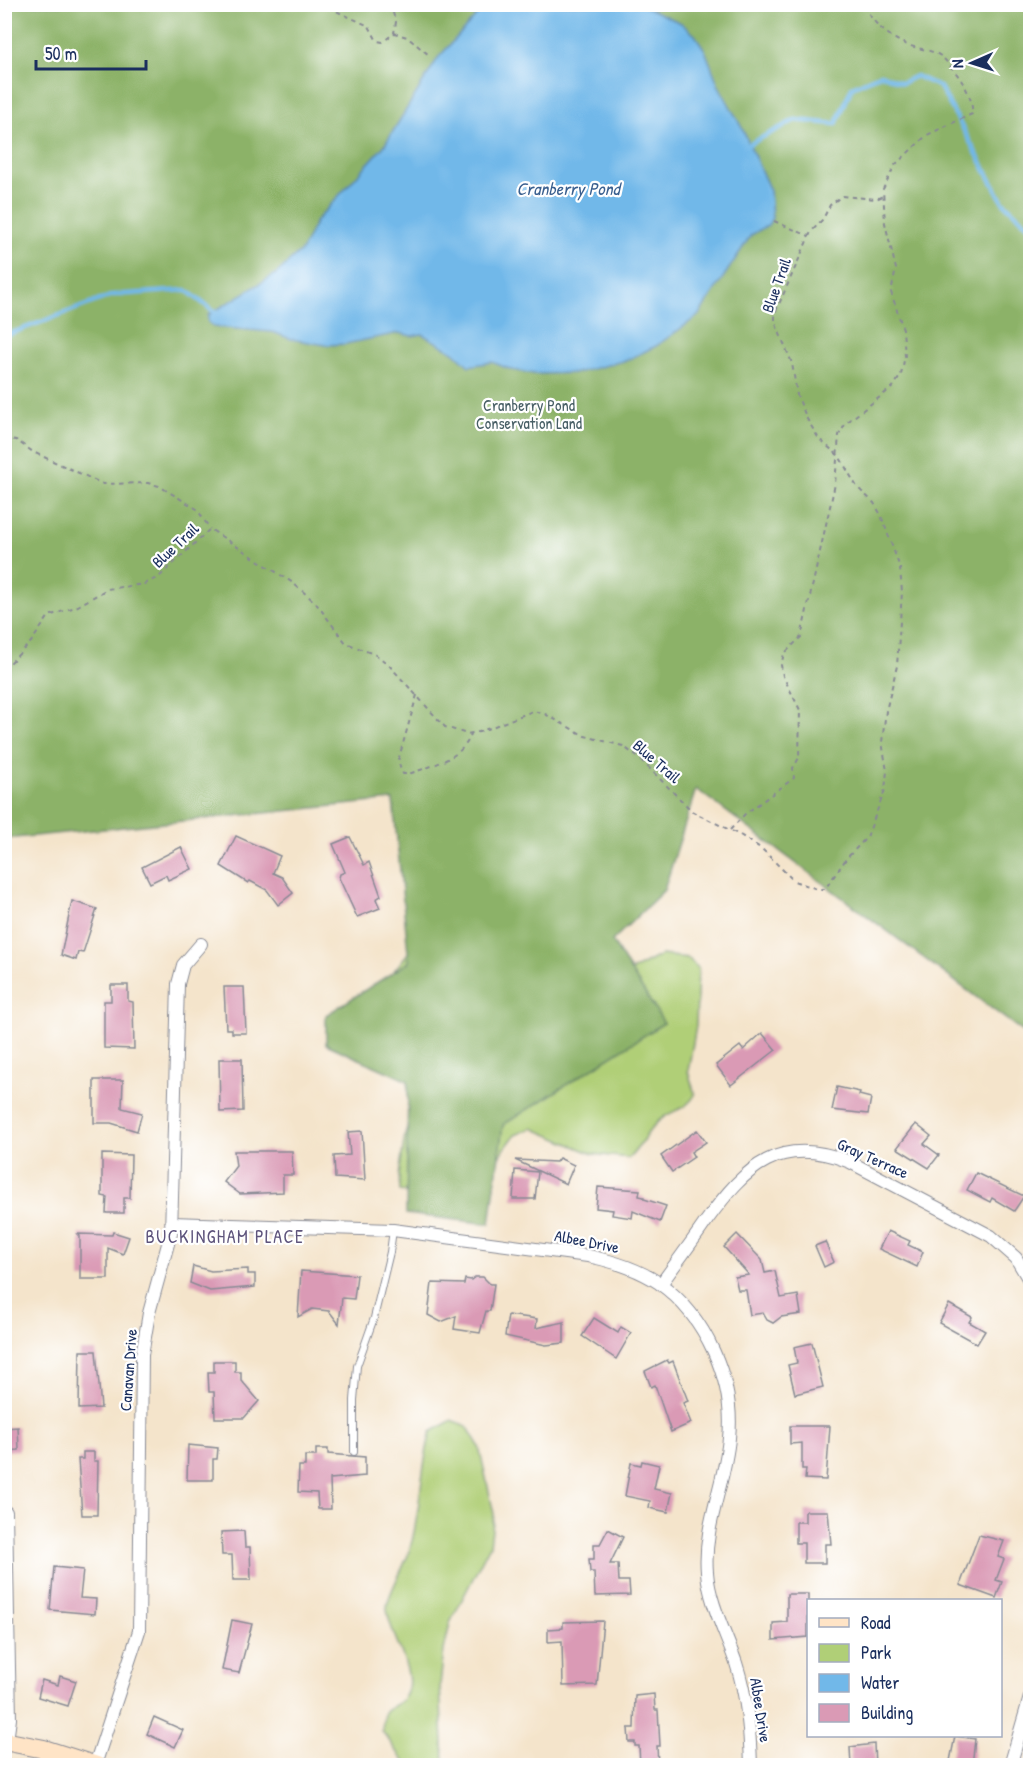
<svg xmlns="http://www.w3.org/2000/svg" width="1035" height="1770" viewBox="0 0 1035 1770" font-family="'Patrick Hand',sans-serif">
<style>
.green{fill:#b0cf77;stroke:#667f6a;stroke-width:1.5}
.forest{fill:#8cb268;stroke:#547063;stroke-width:1.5}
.water{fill:#71b8e9;stroke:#4674a4;stroke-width:1.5}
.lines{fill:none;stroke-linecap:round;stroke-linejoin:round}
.stream{stroke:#71b8e9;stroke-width:4.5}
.building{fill:#da9ab5}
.service-casing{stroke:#888a94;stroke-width:8}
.minor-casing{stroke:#888a94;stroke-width:14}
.secondary-casing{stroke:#888a94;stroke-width:20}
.path{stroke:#888a94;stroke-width:2;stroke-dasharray:4.5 4.5;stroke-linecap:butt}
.service{stroke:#fff;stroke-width:6}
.minor{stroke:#fff;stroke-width:12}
.secondary{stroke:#ffe4c6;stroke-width:18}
.labels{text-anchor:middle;stroke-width:4.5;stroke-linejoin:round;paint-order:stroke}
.street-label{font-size:16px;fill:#1b2f5e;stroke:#fff}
.park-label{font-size:16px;fill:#485f66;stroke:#fff}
.water-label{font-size:18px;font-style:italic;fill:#395f8f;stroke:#fff}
.neighbourhood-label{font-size:18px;letter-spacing:1.5px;fill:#5e547c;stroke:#fff}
</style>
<rect width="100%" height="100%" fill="#fff"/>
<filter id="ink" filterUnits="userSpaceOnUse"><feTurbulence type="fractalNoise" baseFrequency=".0167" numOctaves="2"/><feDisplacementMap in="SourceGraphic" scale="12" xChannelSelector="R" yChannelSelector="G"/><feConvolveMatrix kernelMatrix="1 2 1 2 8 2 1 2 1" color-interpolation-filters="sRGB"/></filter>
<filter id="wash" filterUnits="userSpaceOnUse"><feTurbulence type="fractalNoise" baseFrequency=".008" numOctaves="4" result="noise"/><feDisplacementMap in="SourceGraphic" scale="24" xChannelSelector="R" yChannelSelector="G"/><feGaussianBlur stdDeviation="1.35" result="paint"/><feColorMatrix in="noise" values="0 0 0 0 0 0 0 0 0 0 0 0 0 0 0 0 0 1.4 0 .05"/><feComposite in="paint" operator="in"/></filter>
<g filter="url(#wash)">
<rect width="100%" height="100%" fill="#f4e4cb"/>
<g class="green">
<path d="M576 881 629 972 661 955 688 958 698 968 696 1026 688 1071 695 1095C687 1109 676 1109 664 1117 648 1127 642 1146 629 1158L593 1154 532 1128 515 1135 497 1159 429 1200 400 1191 399 1176 405 1135 413 1108V1077L386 981 431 924Z"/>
<path d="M452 1420 467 1426 479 1446 494 1514 490 1545 450 1623 444 1650 440 1685 444 1762 441 1765H407L382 1731 384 1712C390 1708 398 1704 403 1699 422 1677 388 1635 387 1608 387 1594 406 1565 410 1549 421 1511 420 1470 431 1432Z"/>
</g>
<polygon class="forest" points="5,5 1030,5 1030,1037 696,789 664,890 612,941 664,1023 503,1125 490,1224 406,1214 408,1081 326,1044 326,1015 409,962 393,800 5,839"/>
<polygon class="water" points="487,4 641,5 681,23 695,35 705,50 718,84 742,128 770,191 772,218 768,225 751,235 698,316 656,346 627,360 576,373 534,374 512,370 492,362 469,366 454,352 422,334 412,336 399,333 345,344 326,345 291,339 273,332 215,327 208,322 208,315 276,274 302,250 316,221 384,146 438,58"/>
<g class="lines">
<g class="stream">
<polyline points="746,146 795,120 836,124 852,87 881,74 902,83 916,76 940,87 1003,202 1030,227"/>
<polyline points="4,336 113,295 186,290 217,314"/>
</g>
</g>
<g id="blocks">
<g class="building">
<polygon points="236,836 280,856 273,873 282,877 293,893 278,905 267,890 250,881 248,883 221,866"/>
<polygon points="350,837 364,865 369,862 381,896 376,899 380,908 357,917 339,878 340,874 345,872 333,844"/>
<polygon points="181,847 192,869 168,880 166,875 150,883 142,867"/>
<polygon points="72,901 97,909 83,953 78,952 76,960 61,955"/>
<polygon points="111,985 128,985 128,1001 133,1002 134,1049 104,1048 104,1001 111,1001"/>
<polygon points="224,987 244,987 246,1033 232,1033 232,1029 226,1029"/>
<polygon points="762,1033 776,1050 731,1085 716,1065 740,1046 743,1050"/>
<polygon points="219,1059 242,1059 243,1111 220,1112"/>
<polygon points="94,1080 123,1080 122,1108 142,1113 137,1131 111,1123 94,1123"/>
<polygon points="837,1087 860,1092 859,1095 871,1098 868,1114 832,1110"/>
<polygon points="916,1124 931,1136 924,1144 939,1155 929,1168 897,1148"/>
<polygon points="697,1130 706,1142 691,1152 694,1157 672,1172 661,1156"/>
<polygon points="362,1131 365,1180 335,1178 334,1156 350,1155 348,1132"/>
<polygon points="234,1151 292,1151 293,1175 283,1175 283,1192 240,1194 224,1182 236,1166"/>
<polygon points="102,1154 131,1155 130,1198 124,1198 124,1213 106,1213 107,1197 102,1196"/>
<polygon points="559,1158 574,1165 566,1184 515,1160 556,1162"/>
<polygon points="515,1170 538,1172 535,1199 513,1199"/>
<polygon points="976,1173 1024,1196 1014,1211 992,1198 990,1202 967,1190"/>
<polygon points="598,1187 640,1190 639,1196 644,1197 644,1199 666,1206 660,1222 633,1211 632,1218 612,1215 613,1210 596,1208"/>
<polygon points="888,1231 910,1241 908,1245 923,1252 917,1267 879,1249"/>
<polygon points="113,1232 129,1237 123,1254 108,1248 108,1279 80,1279 80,1236 78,1234 112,1235"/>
<polygon points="737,1234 762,1260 765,1273 775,1271 781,1298 798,1295 801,1314 781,1317 773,1323 767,1320 763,1313 750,1315 746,1290 738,1290 735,1277 749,1275 724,1247"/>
<polygon points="825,1242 834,1262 824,1267 815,1246"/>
<polygon points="193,1266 211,1271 248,1269 248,1274 255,1274 255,1287 210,1291 190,1283"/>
<polygon points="301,1271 357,1275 354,1299 342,1298 339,1324 329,1311 312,1309 298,1317"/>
<polygon points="475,1277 483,1277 490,1284 494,1284 490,1311 486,1311 480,1333 454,1329 456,1316 441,1322 428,1315 432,1283 464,1284 465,1279 471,1280"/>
<polygon points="949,1304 972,1317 969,1322 985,1331 977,1344 939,1323"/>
<polygon points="508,1315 537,1319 536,1328 564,1322 564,1343 546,1345 505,1336"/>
<polygon points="594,1318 618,1333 621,1327 631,1333 616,1359 582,1336"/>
<polygon points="812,1343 823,1387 795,1394 788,1365 797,1363 794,1347"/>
<polygon points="80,1351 96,1351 101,1408 79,1409"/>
<polygon points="667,1360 669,1363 673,1361 688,1401 683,1403 691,1423 671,1432 655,1385 651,1387 645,1371"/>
<polygon points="214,1361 235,1361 235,1372 241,1372 241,1380 259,1401 244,1418 215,1418 214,1392 209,1392 208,1372 214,1372"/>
<polygon points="790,1426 830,1426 826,1480 805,1479 806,1469 802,1469 802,1443 790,1444"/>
<polygon points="18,1427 19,1450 6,1451 5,1428"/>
<polygon points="188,1445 218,1448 217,1459 213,1459 213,1480 187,1480"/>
<polygon points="316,1449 328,1449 328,1454 365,1457 365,1476 330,1479 331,1509 318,1509 317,1493 298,1492 299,1466 305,1466 305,1456 316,1456"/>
<polygon points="83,1452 94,1452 94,1461 98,1461 97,1515 82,1515 78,1459 83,1459"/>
<polygon points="642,1461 659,1465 654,1489 672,1493 668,1512 649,1508 650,1501 625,1496 631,1463 641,1465"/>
<polygon points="805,1511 828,1511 831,1544 825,1544 825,1563 804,1563 804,1543 796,1543 796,1522 805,1522"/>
<polygon points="608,1529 623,1537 610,1564 618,1564 619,1581 629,1581 630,1595 595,1596 594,1572 590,1572 589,1559 594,1559 594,1544 600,1544"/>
<polygon points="244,1531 245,1547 250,1547 251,1580 233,1580 232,1555 222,1555 221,1532"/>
<polygon points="979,1535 1004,1541 998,1557 1004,1559 996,1580 1002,1582 996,1598 960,1585"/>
<polygon points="54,1567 83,1570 80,1598 96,1599 95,1614 50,1610"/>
<polygon points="787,1594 808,1594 808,1637 773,1640 773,1623 787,1622"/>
<polygon points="232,1620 252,1624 239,1673 222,1670"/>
<polygon points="603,1621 597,1685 563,1686 562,1641 548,1642 548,1629 563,1628 563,1622"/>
<polygon points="60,1676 76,1681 68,1706 38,1697 42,1680 58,1685"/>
<polygon points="654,1694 655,1710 658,1710 660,1746 657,1746 658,1764 640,1765 639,1746 635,1746 635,1742 629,1742 628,1728 634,1728 635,1696"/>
<polygon points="154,1717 183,1730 175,1747 147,1734"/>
<polygon points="955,1736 975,1739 972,1766 949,1766"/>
<polygon points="874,1744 875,1766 851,1766 850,1747"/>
</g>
</g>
</g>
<g filter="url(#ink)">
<use href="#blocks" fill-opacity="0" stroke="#888a94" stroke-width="1.5"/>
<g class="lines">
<g class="service-casing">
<polyline id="service" points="354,1452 354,1400 357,1366 374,1318 390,1252 393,1230"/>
</g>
<g class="minor-casing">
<g id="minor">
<path d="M172 1223 393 1230 588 1256C613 1261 638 1269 659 1283 706 1316 735 1382 729 1438 725 1483 703 1527 707 1572 709 1602 726 1634 736 1663 747 1697 750 1730 751 1766"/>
<path d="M661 1284C676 1263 692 1242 707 1220 746 1166 780 1134 850 1162L991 1236 1016 1258 1029 1280"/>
<polyline points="6,1512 10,1719 7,1741"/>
<polyline points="95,1765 139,1631 142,1355 149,1313 171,1233 178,984 183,965 201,944"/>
<polyline points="1010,1766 1030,1697"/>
</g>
</g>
<g class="secondary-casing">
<polyline id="secondary" points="4,1741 44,1749 97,1766"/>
</g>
<g class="path">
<polyline points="332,4 336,11 369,26 377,41 383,42 394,33 407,37 429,55"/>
<polyline points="390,4 396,22 394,33"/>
<polyline points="774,221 809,236"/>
<polyline points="4,438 16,440 33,452 103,484 148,483 159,486 197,509 210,529"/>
<polyline points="4,669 31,642 49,616 78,606 107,589 144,584 159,577 210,529 293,583 315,602 346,643 376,655 388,664 445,727 467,734 479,732 533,711 545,714 585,736 623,746 640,759 693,812 740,835 762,849 794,881 817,889 825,889 846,859 867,837 885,790 887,771 882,742 886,711 897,666 902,592 900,568 881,515 874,503 857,487 839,456 819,439 807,419 797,395 792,363 775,322 775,313 811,232 823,219 830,205 842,196 876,199 883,196"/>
<path d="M417 695 398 761 403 774H409C430 766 463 759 471 734"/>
<path d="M730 830 745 814 794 778 793 768 799 758 800 710 783 676 781 665 784 654 801 637 835 484 839 435 846 423 893 387 901 375 905 356 903 329 891 292 896 269 885 223 883 189 895 165 927 135 972 114C974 94 956 71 943 58 934 49 914 49 903 43 889 37 868 20 865 4"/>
</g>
<use href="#service" class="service"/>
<use href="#minor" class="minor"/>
<use href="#secondary" class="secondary"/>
</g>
</g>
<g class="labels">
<g class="street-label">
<text transform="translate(776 285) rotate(-70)" y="6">Blue Trail</text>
<text transform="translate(175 545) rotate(-43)" y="6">Blue Trail</text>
<text transform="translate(657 761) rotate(41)" y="6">Blue Trail</text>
<text transform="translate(873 1158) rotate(24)" y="6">Gray Terrace</text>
<text transform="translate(587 1241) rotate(11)" y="6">Albee Drive</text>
<text transform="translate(128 1370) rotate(-86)" y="6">Canavan Drive</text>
<text transform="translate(761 1710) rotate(81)" y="6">Albee Drive</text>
</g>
<g class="park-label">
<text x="529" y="411">Cranberry Pond<tspan x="529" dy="18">Conservation Land</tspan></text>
</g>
<g class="water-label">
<text x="568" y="195">Cranberry Pond</text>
</g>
<g class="neighbourhood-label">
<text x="225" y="1243">BUCKINGHAM PLACE</text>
</g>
</g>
<rect width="1035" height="1770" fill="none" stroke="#fff" stroke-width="24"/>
<rect x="807" y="1599" width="195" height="138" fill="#ffffff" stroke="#a4acbf" stroke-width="1.5"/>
<rect x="819" y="1618" width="30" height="9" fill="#ffe4c6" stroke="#a4acbf" stroke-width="1.5"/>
<text x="861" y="1629" font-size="18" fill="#1b2f5e">Road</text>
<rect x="819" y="1644" width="30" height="18" fill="#b0cf77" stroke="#a4acbf" stroke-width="1.5"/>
<text x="861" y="1659" font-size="18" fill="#1b2f5e">Park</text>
<rect x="819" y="1674" width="30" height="18" fill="#71b8e9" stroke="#a4acbf" stroke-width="1.5"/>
<text x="861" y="1689" font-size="18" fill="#1b2f5e">Water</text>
<rect x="819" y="1704" width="30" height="18" fill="#da9ab5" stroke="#a4acbf" stroke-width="1.5"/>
<text x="861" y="1719" font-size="18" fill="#1b2f5e">Building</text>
<g transform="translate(972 63) rotate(267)" stroke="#ffffff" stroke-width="4.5" paint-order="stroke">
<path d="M0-4.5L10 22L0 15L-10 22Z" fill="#1b2f5e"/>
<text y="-9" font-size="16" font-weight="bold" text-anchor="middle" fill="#1b2f5e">N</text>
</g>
<path d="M36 60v9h110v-9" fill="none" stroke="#1b2f5e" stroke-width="3"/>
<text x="45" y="60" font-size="18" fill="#1b2f5e" stroke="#ffffff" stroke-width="4.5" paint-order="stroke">50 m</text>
</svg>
